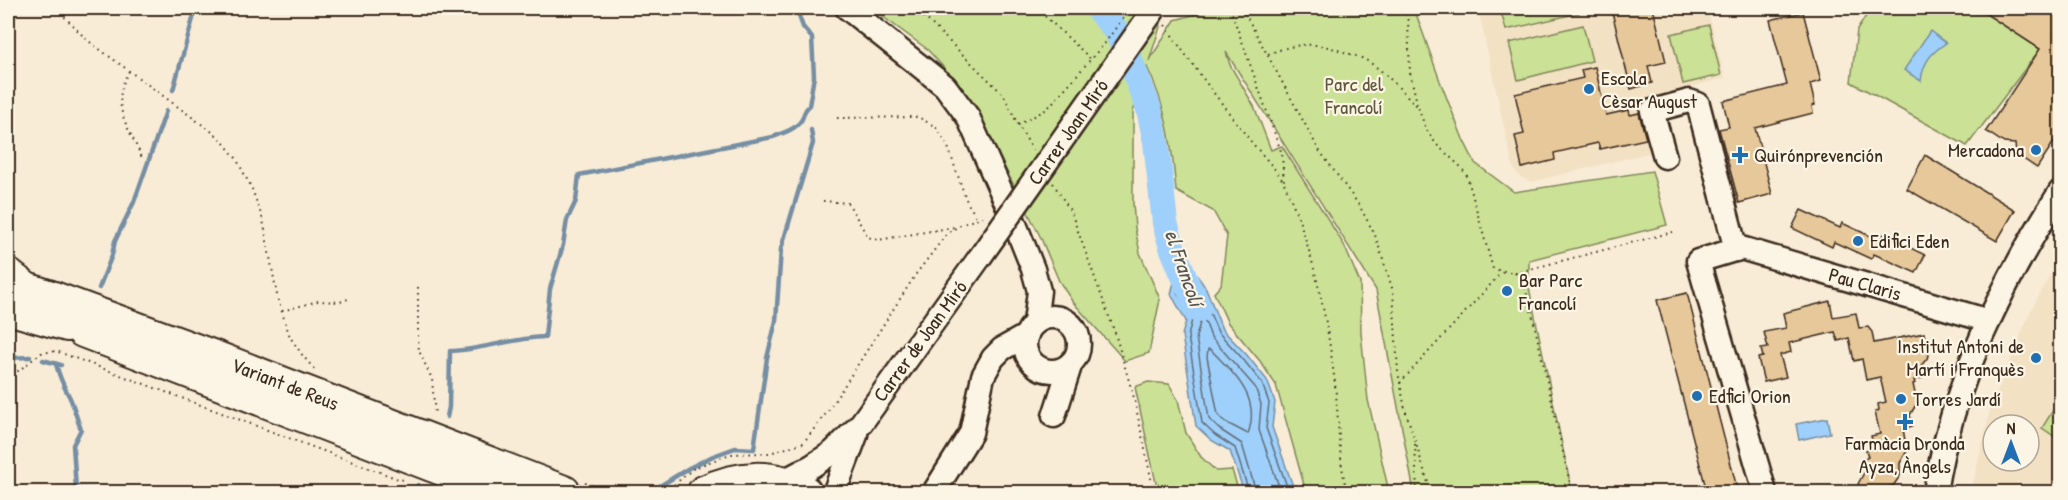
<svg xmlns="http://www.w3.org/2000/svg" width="2068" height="500" viewBox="0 0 2068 500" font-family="'Patrick Hand',sans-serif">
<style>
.built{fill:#f3e1c4;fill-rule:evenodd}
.green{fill:#cae196;stroke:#82865a;stroke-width:1.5}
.water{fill:#9ed0fb;stroke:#768ea3;stroke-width:1.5}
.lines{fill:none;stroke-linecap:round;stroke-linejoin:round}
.shore{stroke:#636c76;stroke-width:1.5}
.stream{stroke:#768ea3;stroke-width:4.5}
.river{stroke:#9ed0fb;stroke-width:26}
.building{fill:#e7c89a;stroke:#3b2a1e;stroke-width:1.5}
.minor-casing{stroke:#3b2a1e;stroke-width:27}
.highway-casing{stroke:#3b2a1e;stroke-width:36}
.path{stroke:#3b2a1e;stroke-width:2;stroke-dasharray:1.5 4.5;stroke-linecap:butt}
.minor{stroke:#fcf5e5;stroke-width:22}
.highway{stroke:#fcf5e5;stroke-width:32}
.minor-bridge-casing{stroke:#3b2a1e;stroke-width:27;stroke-linecap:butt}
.minor-bridge{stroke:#fcf5e5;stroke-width:22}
.poi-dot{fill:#1f6fb2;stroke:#fcf5e5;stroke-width:2}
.labels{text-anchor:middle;stroke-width:4.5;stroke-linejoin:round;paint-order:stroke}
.poi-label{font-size:20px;fill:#3b2a1e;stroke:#fcf5e5;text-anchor:start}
.park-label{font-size:20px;fill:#5f583c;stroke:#fcf5e5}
.street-label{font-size:20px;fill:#3b2a1e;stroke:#fcf5e5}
.water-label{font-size:21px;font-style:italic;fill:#545455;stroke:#fcf5e5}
</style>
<rect width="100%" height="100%" fill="#f8ecd6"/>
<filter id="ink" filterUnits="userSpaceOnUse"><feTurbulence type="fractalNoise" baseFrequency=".0167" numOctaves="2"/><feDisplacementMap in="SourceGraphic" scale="12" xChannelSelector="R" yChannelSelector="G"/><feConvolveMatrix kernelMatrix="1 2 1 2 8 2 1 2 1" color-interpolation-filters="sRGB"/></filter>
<g filter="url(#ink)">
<g class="built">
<polygon points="1478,8 1707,8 1725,78 1640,101 1653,152 1531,182 1520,177 1513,168"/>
<path d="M2060 257V492H1971L1991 407 2031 310ZM1993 425H2029V461H1993Z"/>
</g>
<g class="green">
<path d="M871 8H1166L1149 61 1175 20 1200 13 1198 8H1414L1440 81 1463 139 1475 163 1514 192 1652 171 1667 225 1529 260V288L1572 492H1414L1376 290 1226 52 1230 65 1254 106 1271 150 1282 146 1344 245 1360 283 1361 333 1368 400 1389 492H1306L1276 385 1260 361 1228 323 1214 293 1221 285 1227 236 1213 211 1176 191C1172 146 1167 108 1147 67L1133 112V203L1135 228 1140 253 1160 299 1149 353 1125 361 1072 301 1059 281 1040 236 986 131 944 68 927 49Z"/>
<polygon points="1500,8 1577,8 1579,13 1506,30"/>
<polygon points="1871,8 1977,8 2040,49 1967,146 1851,82 1857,30"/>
<polygon points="1583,25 1592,61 1518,80 1509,43"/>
<polygon points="1709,25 1721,75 1683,84 1671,34"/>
<polygon points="1148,382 1169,384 1178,400 1186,433 1201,457 1216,471 1232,470 1239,492 1158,492 1135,387"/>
<polygon points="2060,399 2060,440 2042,428"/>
</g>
<g class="water">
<path d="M1930 31 1946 43C1931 53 1923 62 1921 81L1904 70Z"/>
<polygon points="1196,274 1206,288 1222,329 1246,354 1267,380 1275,402 1272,427 1295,492 1244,492 1230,451 1211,440 1196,426 1182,335 1186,321 1171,294 1174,282"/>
<polygon points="1827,418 1830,433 1799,440 1796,424"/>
</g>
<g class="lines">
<g class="shore">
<path d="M1208 349 1211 350C1235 375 1261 397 1248 434L1225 422 1218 415 1207 357Z"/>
<polyline points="1249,492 1235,448 1215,435 1202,423 1188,336 1192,320 1177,293 1180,287 1195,283 1201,292 1218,332 1242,358 1262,383 1269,403 1266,428 1289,492"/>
<polyline points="1256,492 1242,444 1219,429 1209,419 1196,337 1201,319 1205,321 1211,337 1255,387 1261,404 1259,430 1281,492"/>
</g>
<g class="stream">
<polyline points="173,90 196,8"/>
<polyline points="99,288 112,255 115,241 134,202 166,111"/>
<polyline points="8,358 30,357"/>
<polyline points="43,360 61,365"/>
<path d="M56 364C59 376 63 385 69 396 74 405 76 418 81 429L73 445 76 489 93 490V492"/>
<path d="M447 417 449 407 450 351C482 350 512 338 545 337L550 289 563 245 567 220 576 201 579 175 773 137C783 133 797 129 802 119 805 112 804 110 809 106L814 76 812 38 803 27 796 8"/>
<polyline points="646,490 655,489 689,468 713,456 735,448 754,449 767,358 776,321 781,249 813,143 811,130"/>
<polyline points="414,492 418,485"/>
</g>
<polyline class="river" points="1097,8 1117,32 1133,68 1149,109 1156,142 1165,223 1172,247 1198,310"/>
</g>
<g class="building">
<polygon points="1611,8 1653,8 1666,62 1648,66 1652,83 1631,89"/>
<polygon points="1977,8 2061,8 2061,131 2037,168 2016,154 2015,144 2004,143 1986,131 2040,49"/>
<polygon points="1803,12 1821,81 1810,84 1815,105 1812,106 1813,113 1755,128 1772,194 1739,203 1719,129 1729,127 1723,101 1787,85 1770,20"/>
<polygon points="1595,67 1606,115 1629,110 1630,115 1639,113 1646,139 1600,149 1598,143 1554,153 1555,160 1522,168 1515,136 1524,134 1515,94 1583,78 1581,70"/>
<polygon points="1925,155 2015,210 1997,241 1907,189"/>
<polygon points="1801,210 1840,228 1842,223 1879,240 1882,234 1925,255 1916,273 1874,254 1871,259 1834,242 1832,247 1792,228"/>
<polygon points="1687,293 1738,492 1707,492 1657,300"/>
<polygon points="1830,301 1833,317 1856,313 1859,328 1868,327 1872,332 1874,343 1924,333 1929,356 1920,367 1923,378 1914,380 1915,383 1913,384 1917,403 1910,415 1912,426 1903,429 1907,451 1900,463 1900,476 1893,486 1861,492 1858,484 1866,469 1864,459 1868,457 1866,450 1874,448 1871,436 1880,434 1875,412 1879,410 1878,404 1886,402 1880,377 1866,380 1862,359 1854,361 1849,338 1838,341 1835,332 1789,343 1791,352 1780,355 1786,377 1764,382 1758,358 1763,357 1761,349 1768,348 1764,332 1786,328 1783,313"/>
</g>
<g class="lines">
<g class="minor-casing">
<g id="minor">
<polyline points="847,8 945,86 968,117 1009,209 1033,269 1039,291 1035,323"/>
<polyline points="1665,157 1652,111 1689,101 1698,104 1736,250"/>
<circle cx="1052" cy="344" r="27"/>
<polyline points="1054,416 1071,363"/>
<polyline points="782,482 812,466 833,452 860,425 980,257"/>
<polyline points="837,492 836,488 856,435"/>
<polyline points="934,492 971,433 983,376 993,358 1002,349 1027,335"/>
<polyline points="1765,492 1698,261 1741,248 1989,321"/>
<path d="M1935 492C1952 384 2002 283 2060 192"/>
</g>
</g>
<g class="highway-casing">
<g id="highway">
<polyline points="8,275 26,289 51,297 217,358 564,492"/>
<polyline points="8,308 67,325"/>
<polyline points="83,331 502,492"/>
<path d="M704 492C737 476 773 473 805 492"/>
</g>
</g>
<g class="path">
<polyline points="56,8 87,40 219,137 236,158 252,189 263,220 278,300 290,337 303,356 315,370"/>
<polyline points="915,8 1004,95 1018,125 1033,150"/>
<polyline points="1036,8 1091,59"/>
<polyline points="1230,8 1282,154 1284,182"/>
<polyline points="1242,8 1319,150 1359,205 1375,235 1393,291 1398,372 1405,409 1431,492"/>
<polyline points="1403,8 1408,21 1410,73 1418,107 1426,129 1436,144 1461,167 1467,176 1493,269 1515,273 1673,232"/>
<path d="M1165 25C1191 64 1220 101 1249 139 1260 153 1277 169 1285 185 1313 248 1327 316 1335 384 1339 420 1338 457 1347 492"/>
<path d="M1268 54C1297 43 1314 41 1344 52 1352 55 1362 57 1369 62 1387 74 1402 91 1417 106"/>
<path d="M129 71C109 106 128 125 142 158"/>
<polyline points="837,118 918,117 936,127 948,147 967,202 977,218"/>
<polyline points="1018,125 1047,109 1105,43 1130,8"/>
<polyline points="1053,183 1071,212 1115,333 1134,398 1154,492"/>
<polyline points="823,201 848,203 868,237 878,240 955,227"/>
<polyline points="1515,273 1523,281 1530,305 1572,492"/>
<polyline points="418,287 418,339 419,351 432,379 435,416"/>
<polyline points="282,311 318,301 340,302 348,299"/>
<polyline points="8,379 41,353 56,351 401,480 404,479"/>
<polyline points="1400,383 1503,271"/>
<polyline points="1415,444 1417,492"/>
<polyline points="585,483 610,492"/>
<polyline points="652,492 669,489 694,468 730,454 770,453 803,443 828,411 916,274 945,236 958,226 984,216"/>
</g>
<use href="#minor" class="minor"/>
<use href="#highway" class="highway"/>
<g class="minor-bridge-casing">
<polyline id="minor-bridge" points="980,257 1155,8"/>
</g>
<use href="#minor-bridge" class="minor-bridge"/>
</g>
</g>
<g class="poi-dot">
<circle cx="1589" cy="89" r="6"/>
<circle cx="2036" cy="150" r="6"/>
<path d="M1737 146h6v6h6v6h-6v6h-6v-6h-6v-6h6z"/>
<circle cx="1858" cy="241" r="6"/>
<circle cx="1507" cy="291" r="6"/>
<circle cx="2036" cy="358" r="6"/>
<circle cx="1697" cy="396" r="6"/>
<circle cx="1901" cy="399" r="6"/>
<path d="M1902 413h6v6h6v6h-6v6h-6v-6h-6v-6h6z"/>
</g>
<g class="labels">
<g class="poi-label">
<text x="1601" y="85">Escola<tspan x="1601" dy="23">Cèsar August</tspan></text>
<text x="2024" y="157" text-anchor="end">Mercadona</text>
<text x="1754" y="162">Quirónprevención</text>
<text x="1870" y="248">Edifici Eden</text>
<text x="1519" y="287">Bar Parc<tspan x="1519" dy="23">Francolí</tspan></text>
<text x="2024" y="353" text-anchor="end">Institut Antoni de<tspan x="2024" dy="23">Martí i Franquès</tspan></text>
<text x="1709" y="403">Edfici Orion</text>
<text x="1913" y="406">Torres Jardí</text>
<text x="1905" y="450" text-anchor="middle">Farmàcia Dronda<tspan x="1905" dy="23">Ayza, Àngels</tspan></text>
</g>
<g class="park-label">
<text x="1354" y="91">Parc del<tspan x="1354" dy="23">Francolí</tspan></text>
</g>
<g class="street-label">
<text transform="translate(1068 132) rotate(-55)" y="7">Carrer Joan Miró</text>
<text transform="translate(1865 284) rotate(16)" y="7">Pau Claris</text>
<text transform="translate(920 341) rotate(-54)" y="7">Carrer de Joan Miró</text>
<text transform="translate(285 384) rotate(21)" y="7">Variant de Reus</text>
</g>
<g class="water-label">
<text transform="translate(1184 268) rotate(71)" y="7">el Francolí</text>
</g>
</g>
<rect width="2068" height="500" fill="none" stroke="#fcf5e5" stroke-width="30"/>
<rect x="15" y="15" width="2038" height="470" fill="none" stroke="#3b2a1e" stroke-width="2" filter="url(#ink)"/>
<g transform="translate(2011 443)"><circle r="28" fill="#fcf5e5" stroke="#afa495" stroke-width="1.5"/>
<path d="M0-4.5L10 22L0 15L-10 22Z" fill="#1f6fb2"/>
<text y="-9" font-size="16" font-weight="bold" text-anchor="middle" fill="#3b2a1e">N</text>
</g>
</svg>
